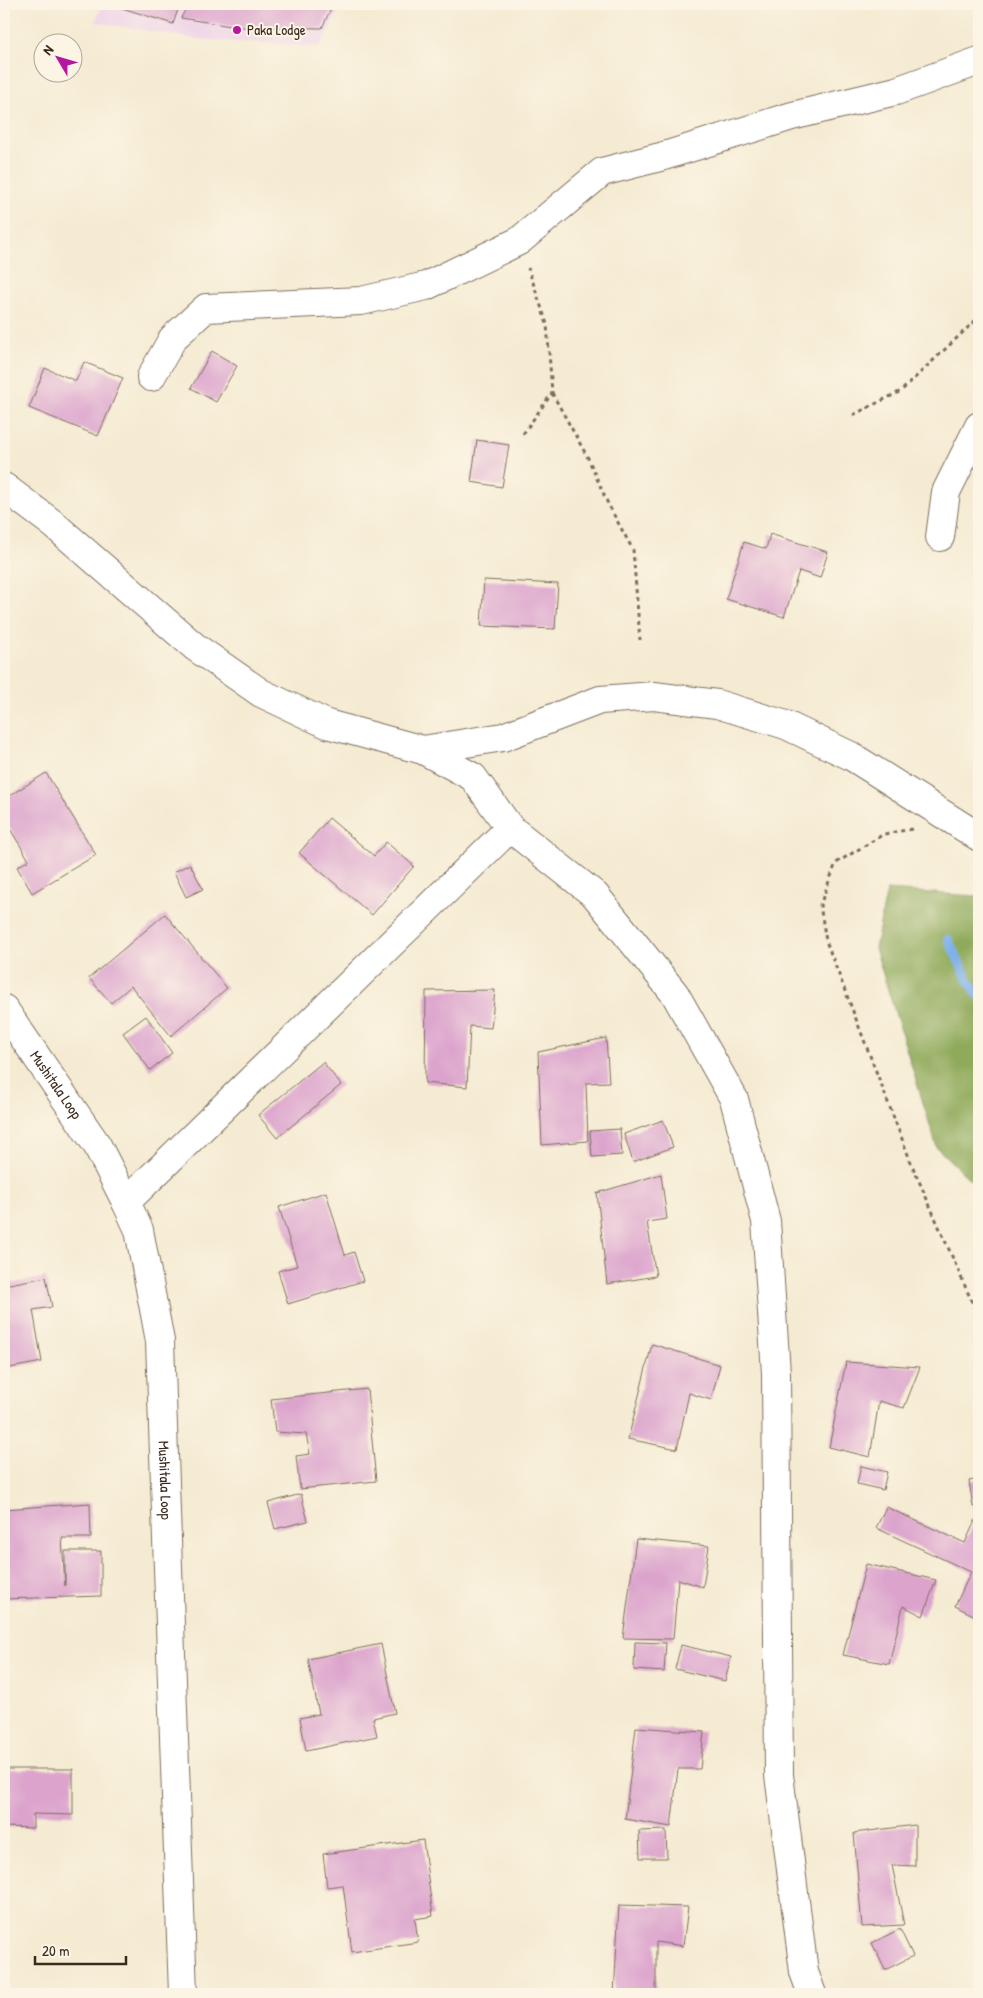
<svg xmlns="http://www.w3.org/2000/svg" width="983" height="1998" viewBox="0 0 983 1998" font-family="'Patrick Hand',sans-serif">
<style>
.built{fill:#edd0e9}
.forest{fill:#90aa5c;stroke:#666a3d}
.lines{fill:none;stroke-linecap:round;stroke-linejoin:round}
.stream{stroke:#7db1ea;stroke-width:9}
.building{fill:#dca4cd}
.street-casing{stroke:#7c6e5d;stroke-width:30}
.path{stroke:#7c6e5d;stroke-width:3;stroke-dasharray:4 4;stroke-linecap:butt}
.street{stroke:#fff;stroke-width:28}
.poi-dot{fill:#b5179e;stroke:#fcf5e5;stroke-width:2}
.labels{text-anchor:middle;stroke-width:4;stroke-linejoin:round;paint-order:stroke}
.poi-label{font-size:15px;fill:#3b2a1e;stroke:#fcf5e5;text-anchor:start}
.street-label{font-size:15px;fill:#3b2a1e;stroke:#fcf5e5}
</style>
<rect width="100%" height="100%" fill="#fcf5e5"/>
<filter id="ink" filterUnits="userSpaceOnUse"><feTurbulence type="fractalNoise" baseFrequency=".02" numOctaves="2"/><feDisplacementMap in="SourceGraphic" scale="10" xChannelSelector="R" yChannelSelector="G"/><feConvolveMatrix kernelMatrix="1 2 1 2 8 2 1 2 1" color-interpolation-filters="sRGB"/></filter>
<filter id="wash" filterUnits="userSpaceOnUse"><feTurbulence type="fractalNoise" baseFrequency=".0096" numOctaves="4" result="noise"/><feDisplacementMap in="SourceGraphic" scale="20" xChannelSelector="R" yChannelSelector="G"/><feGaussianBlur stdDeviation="1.12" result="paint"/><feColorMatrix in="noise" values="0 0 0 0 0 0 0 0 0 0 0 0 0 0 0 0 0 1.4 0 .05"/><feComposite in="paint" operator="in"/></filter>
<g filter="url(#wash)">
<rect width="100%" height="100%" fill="#f5ebd3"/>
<polygon class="built" points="103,4 342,4 320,47 196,39 95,22"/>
<polygon class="forest" points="887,890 976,896 979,898 979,1188 937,1148 875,948"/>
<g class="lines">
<polyline class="stream" points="948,939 968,980 979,996"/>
</g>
<g id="blocks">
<g class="building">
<polygon points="119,4 180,4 173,24 119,7"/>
<polygon points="188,4 333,4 322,28 237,27 181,18"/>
<polygon points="212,351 237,366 216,402 191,388"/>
<polygon points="84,362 123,378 98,436 29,408 45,368 76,381"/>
<polygon points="477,440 509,445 502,487 471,482"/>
<polygon points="770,534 828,552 820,578 799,571 784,617 726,599 744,542 766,549"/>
<polygon points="484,580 558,584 555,629 481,626"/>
<polygon points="46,773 96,855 32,893 17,867 29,860 4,819 4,799"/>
<polygon points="329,818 374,856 386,842 414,866 372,915 299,853"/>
<polygon points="190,864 203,889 186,897 174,872"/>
<polygon points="165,914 227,988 171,1036 131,986 111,1003 89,978"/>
<polygon points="495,990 491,1028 470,1026 467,1087 425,1083 426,991"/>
<polygon points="146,1016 172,1053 150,1070 123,1033"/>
<polygon points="606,1038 609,1082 586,1083 588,1141 542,1145 538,1052"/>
<polygon points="323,1062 341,1085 277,1138 258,1115"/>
<polygon points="663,1120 673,1147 633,1162 624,1134"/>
<polygon points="620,1129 622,1155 592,1157 590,1131"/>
<polygon points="661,1174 667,1219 647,1222 656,1276 607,1284 597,1193"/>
<polygon points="326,1192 345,1255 354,1252 363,1281 288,1304 278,1271 297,1266 279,1207"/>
<polygon points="46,1277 52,1307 33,1310 42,1362 4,1369 4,1285"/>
<polygon points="652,1344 720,1365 711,1400 689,1393 677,1449 628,1439"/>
<polygon points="846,1362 920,1367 904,1408 879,1401 870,1457 829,1447"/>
<polygon points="367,1389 376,1481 300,1489 296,1456 310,1454 306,1434 275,1432 271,1399"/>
<polygon points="861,1466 887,1472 883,1490 857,1484"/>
<polygon points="979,1479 979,1506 973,1507 969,1481"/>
<polygon points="301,1494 308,1521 275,1529 268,1503"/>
<polygon points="90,1503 91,1538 62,1538 65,1586 65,1551 101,1551 101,1596 4,1599 4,1509"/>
<polygon points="886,1507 965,1543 979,1512 979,1618 955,1606 971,1572 876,1528"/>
<polygon points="636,1539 709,1546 703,1587 678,1579 673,1639 623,1638"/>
<polygon points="866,1564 936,1580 923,1616 903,1606 889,1664 843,1655"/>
<polygon points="635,1642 666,1643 664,1672 634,1670"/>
<polygon points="381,1644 395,1713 373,1718 377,1736 306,1751 300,1718 319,1714 308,1659"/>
<polygon points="681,1645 731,1657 725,1681 675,1669"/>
<polygon points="636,1727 704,1732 700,1769 678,1769 671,1827 625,1819"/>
<polygon points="4,1769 73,1769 73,1815 33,1814 33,1828 4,1827"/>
<polygon points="915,1825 915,1866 892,1865 904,1925 862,1927 854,1833"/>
<polygon points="666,1830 667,1858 640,1858 639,1831"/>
<polygon points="423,1840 433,1916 415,1919 418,1942 352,1952 343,1885 327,1887 323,1854"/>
<polygon points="619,1905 688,1907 683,1946 656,1942 656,1994 614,1994"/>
<polygon points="900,1929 913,1956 885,1970 872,1943"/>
</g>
</g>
</g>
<g filter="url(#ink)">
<use href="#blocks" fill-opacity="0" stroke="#7c6e5d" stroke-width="1"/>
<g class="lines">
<g class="street-casing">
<g id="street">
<polyline points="151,377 173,338 206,308 361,301 426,286 519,241 602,172 664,156 792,116 896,91 979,61"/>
<polyline points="4,487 52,523 195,647 261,693 327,724 423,750 473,777 510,828 595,895 675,994 734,1099 766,1221 776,1373 779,1775 804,1972 812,1994"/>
<polyline points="940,537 946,492 979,426"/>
<polyline points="423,750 503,737 600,700 654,696 717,704 786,725 851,756 979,837"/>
<path id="s1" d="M4 1009 97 1145 126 1202 139 1230 160 1341 183 1994"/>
<polyline points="126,1202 510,828"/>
</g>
</g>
<g class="path">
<polyline points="552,393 588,458 608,504 633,550 640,640"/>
<polyline points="853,415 901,391 979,317"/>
<polyline points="523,434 552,393 547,324 528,268"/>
<polyline points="912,829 884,834 836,863 820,905 826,941 912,1165 979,1318"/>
</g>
<use href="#street" class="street"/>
</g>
</g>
<circle class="poi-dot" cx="237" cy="30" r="5"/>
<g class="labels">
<g class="poi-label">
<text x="247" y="35">Paka Lodge</text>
</g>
<g class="street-label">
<text dy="5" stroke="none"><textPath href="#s1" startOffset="92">Mushitala Loop</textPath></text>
<text dy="5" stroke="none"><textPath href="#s1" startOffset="512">Mushitala Loop</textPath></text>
</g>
</g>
<rect width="983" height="1998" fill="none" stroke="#fcf5e5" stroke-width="20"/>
<g transform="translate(58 58) rotate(308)"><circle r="24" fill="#fcf5e5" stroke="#afa495"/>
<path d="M0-4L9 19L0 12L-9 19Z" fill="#b5179e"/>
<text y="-8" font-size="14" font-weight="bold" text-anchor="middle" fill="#3b2a1e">N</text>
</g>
<path d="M35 1956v8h91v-8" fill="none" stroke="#3b2a1e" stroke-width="2.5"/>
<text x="42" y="1956" font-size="15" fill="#3b2a1e" stroke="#fcf5e5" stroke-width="4" paint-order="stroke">20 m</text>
</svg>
